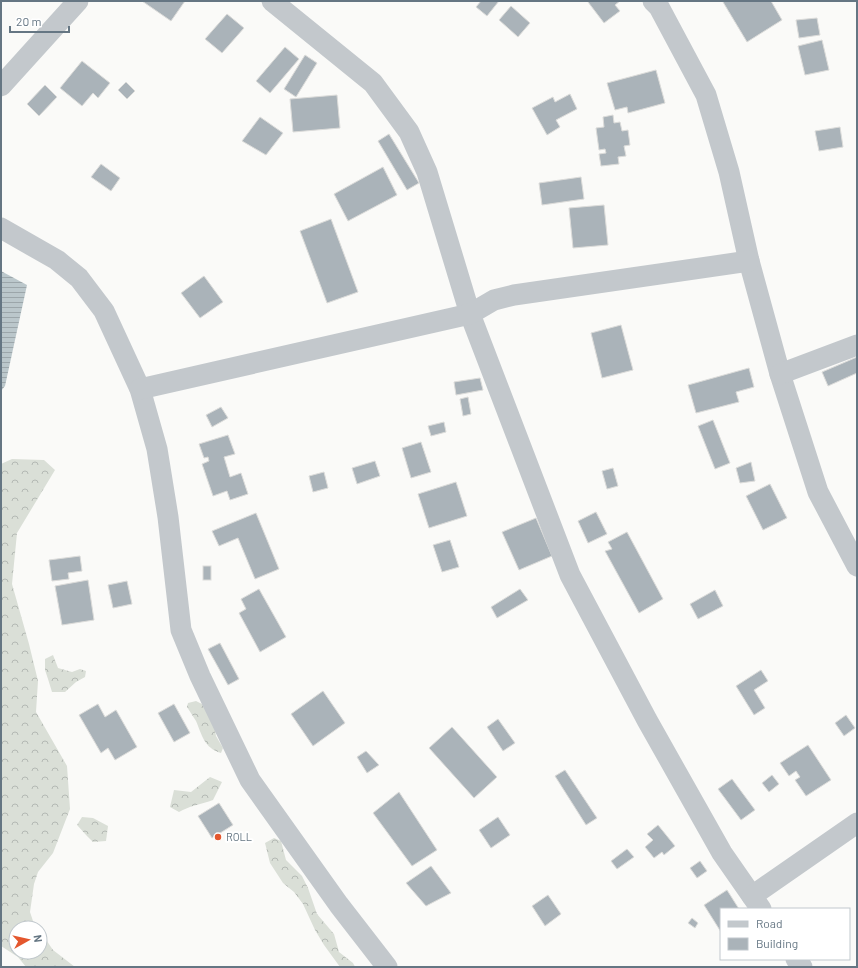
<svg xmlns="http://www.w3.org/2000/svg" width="858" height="968" viewBox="0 0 858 968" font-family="Barlow,sans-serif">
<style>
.forest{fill:url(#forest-crowns)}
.water{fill:url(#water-rules)}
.building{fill:#aab3b9;stroke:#dcdcda}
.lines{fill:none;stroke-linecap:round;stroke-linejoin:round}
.street{stroke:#c3c8cc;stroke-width:21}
.poi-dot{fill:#e4572e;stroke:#fff;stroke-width:1.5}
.labels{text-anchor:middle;stroke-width:4;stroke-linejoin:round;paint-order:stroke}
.poi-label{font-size:11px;fill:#657683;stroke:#fff;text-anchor:start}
</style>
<defs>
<pattern id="forest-crowns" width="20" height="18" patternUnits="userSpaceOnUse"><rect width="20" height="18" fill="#dadfd7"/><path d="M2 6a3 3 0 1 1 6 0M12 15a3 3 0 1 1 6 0" fill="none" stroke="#b4b9b4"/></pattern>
<pattern id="water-rules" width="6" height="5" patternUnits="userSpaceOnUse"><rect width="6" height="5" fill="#bbc7cb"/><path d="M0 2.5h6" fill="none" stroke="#9ca6aa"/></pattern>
</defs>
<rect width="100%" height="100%" fill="#fafaf8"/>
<g class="forest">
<polygon points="12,459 44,460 55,470 17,533 12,584 29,644 38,681 36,712 67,766 70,809 53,853 38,872 34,884 30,912 33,921 38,928 16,928 16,952 40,952 40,931 53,950 75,967 26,967 18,957 1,946 1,464"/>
<polygon points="53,655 58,668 72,672 80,669 86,671 85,677 76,682 65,692 52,692 48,679 45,670 45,659"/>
<path d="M196 701 202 704 214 724 216 736 223 748 221 753C204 748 202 735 196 721 193 716 190 712 187 707L188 703Z"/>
<path d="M210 777 222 782 213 800C202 804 189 806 179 812L170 807 174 790 191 792Z"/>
<polygon points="82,817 93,818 108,826 106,841 93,842 87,836 77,825"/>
<polygon points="274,838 281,841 286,860 302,876 308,888 317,914 334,934 339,952 353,963 355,967 340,967 324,945 315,930 303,904 294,892 283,883 270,863 265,843"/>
</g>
<polygon class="water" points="1,271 27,285 5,386 1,391"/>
<g class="building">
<polygon points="142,1 185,1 171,21"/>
<polygon points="481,1 499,1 487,16 476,7"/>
<polygon points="590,1 620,1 615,5 620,11 604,23 588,2"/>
<polygon points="724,1 771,1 782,20 747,42 723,2"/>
<polygon points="511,6 530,23 518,37 499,20"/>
<polygon points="227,14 244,28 222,53 205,39"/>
<polygon points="817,18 820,35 799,38 796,20"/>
<polygon points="822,40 829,70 805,75 798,46"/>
<polygon points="285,47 299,59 270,93 256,81"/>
<polygon points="305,55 317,63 296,97 284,89"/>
<polygon points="82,61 110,83 98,98 93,93 82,106 60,88"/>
<polygon points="656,70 665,103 628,113 627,107 615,110 607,83"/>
<polygon points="126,82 135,91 127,99 118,90"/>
<polygon points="45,85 57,97 39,116 27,104"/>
<polygon points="570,94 577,109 556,120 560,127 547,135 532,108 553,97 555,102"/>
<polygon points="337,95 340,128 293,132 290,99"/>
<polygon points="613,115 614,123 620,122 622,131 628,130 630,145 624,146 626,156 618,157 619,164 601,166 599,154 606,153 605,149 599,150 596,128 604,127 603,117"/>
<polygon points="260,117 283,133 266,155 242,141"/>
<polygon points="840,127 843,147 819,151 815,131"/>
<polygon points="389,134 419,183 407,190 378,141"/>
<polygon points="101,164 120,178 111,191 91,177"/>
<polygon points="383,167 397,195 348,221 334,194"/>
<polygon points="581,177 584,199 542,205 539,183"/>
<polygon points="604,205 608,245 573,248 569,208"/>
<polygon points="331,219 358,292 327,303 300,231"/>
<polygon points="204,276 223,302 200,318 181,293"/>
<polygon points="621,325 633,370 602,378 591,333"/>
<polygon points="857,357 857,373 828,386 822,372"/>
<polygon points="749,368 754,387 736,392 739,402 696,413 688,385"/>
<polygon points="480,378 483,390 456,395 454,382"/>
<polygon points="468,397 471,414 463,416 460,399"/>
<polygon points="221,407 228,418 212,427 206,415"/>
<polygon points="713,420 730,463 715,469 698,426"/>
<polygon points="444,422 446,432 431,436 428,426"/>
<polygon points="228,435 235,454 224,457 230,477 241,473 248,494 230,500 227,491 213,496 202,464 209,461 208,457 204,458 199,444"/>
<polygon points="421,442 431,472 411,478 402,448"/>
<polygon points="375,461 380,476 357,484 352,468"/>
<polygon points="751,462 755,481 740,483 736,468"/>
<polygon points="613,468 618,486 607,489 602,471"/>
<polygon points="324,472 328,488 313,492 309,476"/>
<polygon points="456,482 467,516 429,528 418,494"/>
<polygon points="770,484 787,518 763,530 746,496"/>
<polygon points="596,512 607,534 588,543 578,521"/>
<polygon points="256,513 279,569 255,579 238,538 219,546 212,531"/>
<polygon points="536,518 552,556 519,570 502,532"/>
<polygon points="627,532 663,599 639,613 605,551 612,549 608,542"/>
<polygon points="450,540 459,567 442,572 433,545"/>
<polygon points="80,556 82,571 68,573 69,579 52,581 49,560"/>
<rect x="203" y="566" width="8" height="14"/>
<polygon points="88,580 94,620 62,625 55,586"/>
<polygon points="127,581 132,604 113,608 108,585"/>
<polygon points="259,589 286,637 260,652 239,613 246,609 241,599"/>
<polygon points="520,589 528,600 497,618 491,607"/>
<polygon points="715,590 723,606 698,619 690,604"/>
<polygon points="220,643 239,679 228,685 208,649"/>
<polygon points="761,670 768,681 754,690 765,708 754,715 736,686"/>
<polygon points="323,691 345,723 313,746 291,714"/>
<polygon points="98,704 105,717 116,710 137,747 115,760 108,748 101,753 79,715"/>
<polygon points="174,704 190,733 174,742 158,713"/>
<polygon points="846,715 855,728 844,736 835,723"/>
<polygon points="498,719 515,743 503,751 487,727"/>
<polygon points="452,727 497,777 474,798 429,748"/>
<polygon points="808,745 831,780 806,796 795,780 800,777 796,771 789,776 780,763"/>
<polygon points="366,751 379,765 367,773 357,757"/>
<polygon points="565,770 597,818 586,825 555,776"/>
<polygon points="772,775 779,784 769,792 762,783"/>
<polygon points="732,779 755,810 741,820 718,789"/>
<polygon points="399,792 437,850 412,866 373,813"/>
<polygon points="219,803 233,825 212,838 198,816"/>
<polygon points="498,817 510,835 491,848 479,830"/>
<polygon points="658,825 675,846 664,855 662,852 654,858 645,847 653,840 647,834"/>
<polygon points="627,849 634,857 617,869 611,861"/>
<polygon points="700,861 707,871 697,878 690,868"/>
<polygon points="431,866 451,893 426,906 406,883"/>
<polygon points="727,890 739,909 721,909 721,932 704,905"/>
<polygon points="548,895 561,914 545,926 532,906"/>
<polygon points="692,918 698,923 695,928 688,923"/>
</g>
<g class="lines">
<g class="street">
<polyline points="272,1 373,83 409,132 427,172 470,314 570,575 647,720 722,853 761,909"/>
<polyline points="653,1 659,7 706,95 729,172 749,261 780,374 818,492 857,566"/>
<polyline points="1,86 78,1"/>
<polyline points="1,228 57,260 79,278 104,311 140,389 157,449 168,517 181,630 200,676 250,780 339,905 387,967"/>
<polyline points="780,374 857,345"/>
<polyline points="140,389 470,314 494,300 514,295 749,261"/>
<polyline points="752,896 857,823"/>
<polyline points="796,959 802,967"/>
</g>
</g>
<circle class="poi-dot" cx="218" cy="837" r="4"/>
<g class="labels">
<g class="poi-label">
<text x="226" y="841">ROLL</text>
</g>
</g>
<rect width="858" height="968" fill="none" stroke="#657683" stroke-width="4"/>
<rect x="720" y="908" width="130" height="52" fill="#ffffff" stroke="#c1c8cd"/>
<rect x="728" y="921" width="20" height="6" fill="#c3c8cc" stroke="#c1c8cd"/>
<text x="756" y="928" font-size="12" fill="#657683">Road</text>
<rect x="728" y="938" width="20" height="12" fill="#aab3b9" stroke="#c1c8cd"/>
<text x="756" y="948" font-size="12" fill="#657683">Building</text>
<g transform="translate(28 940) rotate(82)"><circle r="19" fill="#ffffff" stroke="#c1c8cd"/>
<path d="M0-3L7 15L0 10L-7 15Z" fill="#e4572e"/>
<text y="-6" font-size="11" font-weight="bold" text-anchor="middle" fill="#657683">N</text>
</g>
<path d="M10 26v6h59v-6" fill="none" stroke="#657683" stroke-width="2"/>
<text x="16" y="26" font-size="12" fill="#657683" stroke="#ffffff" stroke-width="3" paint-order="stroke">20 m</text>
</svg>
